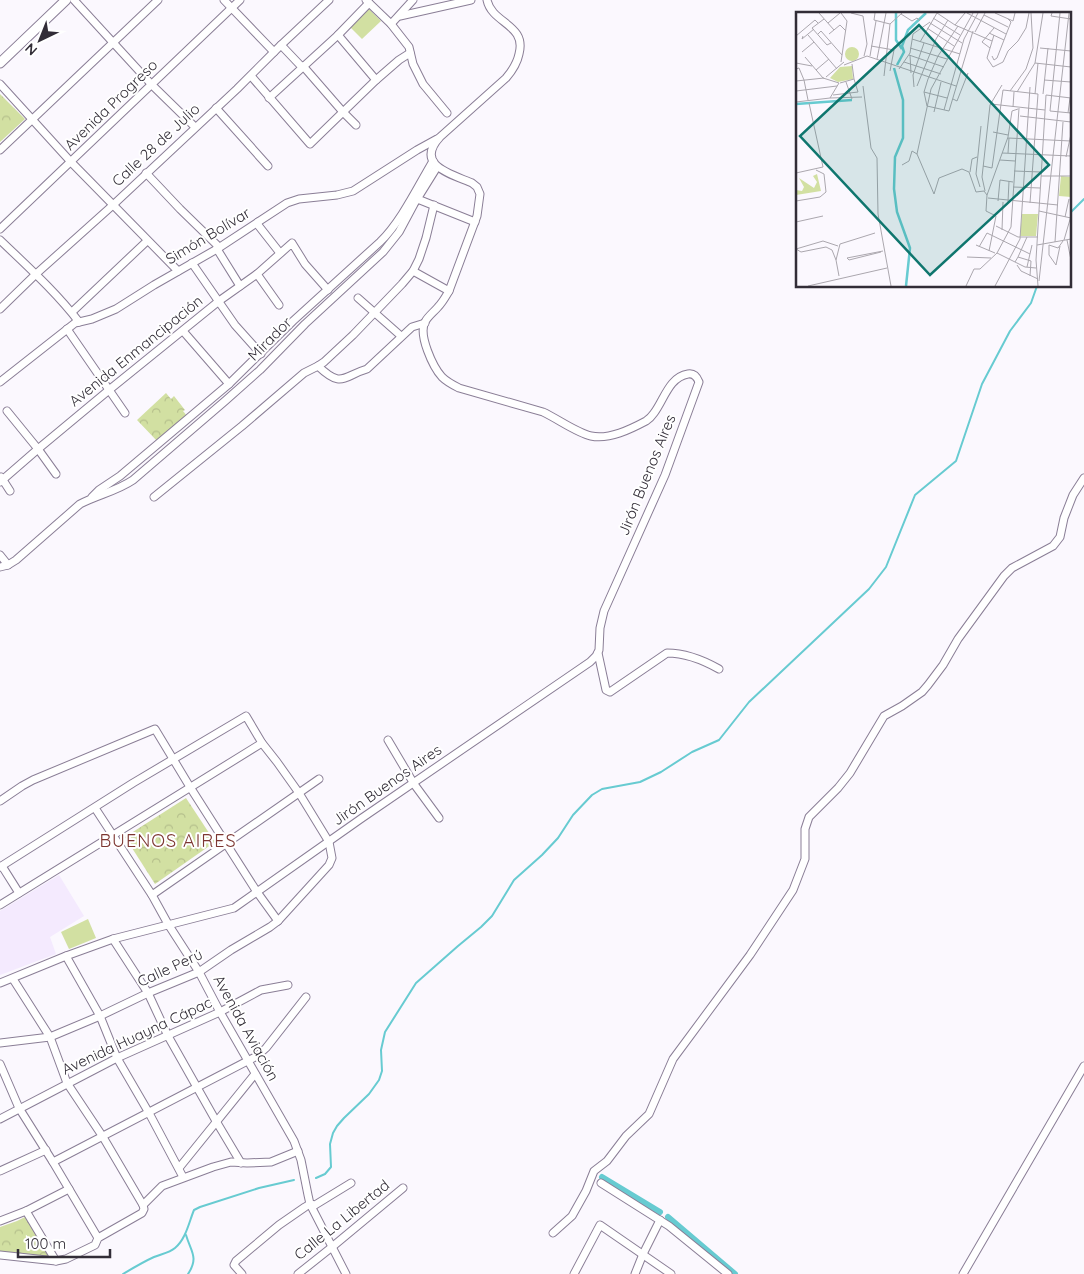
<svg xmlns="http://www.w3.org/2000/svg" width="1084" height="1274" viewBox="0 0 1084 1274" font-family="Quicksand,sans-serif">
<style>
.built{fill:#f4eafe}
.forest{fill:url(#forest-crowns)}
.garden{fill:#d2e0a2}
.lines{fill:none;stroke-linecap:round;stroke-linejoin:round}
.stream{stroke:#67cbd1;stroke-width:2}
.canal{stroke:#67cbd1;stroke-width:6}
.minor-casing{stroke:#8a7e96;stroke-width:9}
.major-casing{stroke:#8a7e96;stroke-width:11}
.minor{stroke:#fff;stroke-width:7}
.major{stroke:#fff;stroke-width:9}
.labels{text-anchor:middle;stroke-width:4;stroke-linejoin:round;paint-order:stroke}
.street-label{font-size:15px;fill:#322d37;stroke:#fff}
.quarter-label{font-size:18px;letter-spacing:1px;fill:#7d3631;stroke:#fff}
.inset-river{fill:none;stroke:#67cbd1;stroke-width:2.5}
.inset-road{fill:none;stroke:#aba7ae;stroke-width:1}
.view{fill:#0f766e;fill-opacity:0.15;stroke:#0f766e;stroke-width:2.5}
.inset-edge{fill:none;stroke:#322d37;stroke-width:2.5}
</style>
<defs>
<pattern id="forest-crowns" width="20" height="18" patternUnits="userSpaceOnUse" patternTransform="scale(1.25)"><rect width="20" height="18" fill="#d2e0a2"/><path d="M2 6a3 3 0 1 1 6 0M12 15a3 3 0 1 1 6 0" fill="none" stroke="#b5c08c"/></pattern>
</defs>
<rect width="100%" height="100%" fill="#fbf8fe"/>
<polygon class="built" points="59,875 84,916 50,937 56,954 0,975 0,911"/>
<g class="forest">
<polygon points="0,94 25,119 0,142"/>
<polygon points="166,393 171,399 174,396 185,410 183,411 187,416 157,441 137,420"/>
<polygon points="186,798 215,842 155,884 125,837"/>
<polygon points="25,1217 50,1257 0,1252 0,1227 17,1221"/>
</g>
<g class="garden">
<polygon points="369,9 381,21 362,39 350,27"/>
<polygon points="88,919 96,938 69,949 61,932"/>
</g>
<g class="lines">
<g class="stream">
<polyline points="1070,213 1084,199"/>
<polyline points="316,1178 325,1174 331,1167 330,1144 333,1133 337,1126 344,1118 369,1094 379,1080 382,1071 381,1050 385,1032 416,983 458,946 481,927 492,916 514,880 542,855 558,838 573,815 592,795 602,789 640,782 661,772 692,752 719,740 749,702 869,589 886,567 915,495 956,461 982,384 1010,331 1031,303 1037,286"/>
<path d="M186 1235C191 1252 199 1257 188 1274"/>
<path d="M123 1274C133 1268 143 1262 154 1257 161 1254 169 1253 175 1248 186 1239 189 1222 194 1210L200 1207 259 1188 294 1180"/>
</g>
<g class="canal">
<polyline points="602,1177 660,1212"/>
<polyline points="668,1217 735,1274"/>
</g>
<g class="minor-casing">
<g id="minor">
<polyline points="74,0 152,85 195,127"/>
<polyline points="224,0 274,52"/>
<polyline points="366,0 391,24 409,47 413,64 423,84 447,113"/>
<polyline points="400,16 471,0"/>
<polyline points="391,24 413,0"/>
<polyline points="338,35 376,80"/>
<polyline points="281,45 300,65 303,66 343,112 356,125"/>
<polyline points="251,76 310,144 376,80 399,60 410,53"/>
<polyline points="0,84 71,162 178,271"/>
<polyline points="269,98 338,35 369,3"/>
<polyline points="216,108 268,166"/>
<polyline points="0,150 158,0"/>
<polyline points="146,173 180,209 217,245 217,249 240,286"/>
<polyline points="415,198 475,222"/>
<polyline points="258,222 258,225 280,253"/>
<polyline points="0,229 240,0"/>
<path d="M0 240C27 266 56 292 79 322"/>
<polyline points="192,263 235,325 261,354"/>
<polyline points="413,271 449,291"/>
<polyline points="257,274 279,305"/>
<polyline points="358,298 401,336"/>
<polyline points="0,309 36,274 113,205 237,89 281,45 329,0"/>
<polyline points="72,312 147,241"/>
<polyline points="67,329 125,413"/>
<polyline points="183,331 229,384"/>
<path d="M318 366C342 389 343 376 367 369L412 327 425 323"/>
<polyline points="0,382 75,323 92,319 116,309 154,285 217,249 287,203 299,199 337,195 353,191 417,150 437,139"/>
<polyline points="7,411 38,449 56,474"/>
<polyline points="1,477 10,491"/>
<polyline points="0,482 38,449 109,390 219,301 257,274 292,243 305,264 328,290"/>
<path d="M92 497 99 490 120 476 229 384 293 321 380 242C401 222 418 186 433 161"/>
<polyline points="154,497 242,426 304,373 318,366 324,362 353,335 402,284 413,271 419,259 426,238 434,205"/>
<polyline points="0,555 8,565"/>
<path d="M0 567 8 565 16 560 80 504C97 495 117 491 133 480L225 401 260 370 305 324 383 252 399 232 414 204 437 167"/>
<path d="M598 653 606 690 610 692 667 653C685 653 703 660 719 669"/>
<polyline points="388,740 414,784 439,818"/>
<polyline points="0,801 22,786 33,780 155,729 190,787 257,892 278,921"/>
<polyline points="95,808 152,895 168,924 199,972 220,1012 294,1141 301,1160 308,1195 310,1204 346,1274"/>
<polyline points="2,866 19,893"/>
<polyline points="0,867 133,783 246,716 262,743 277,762 299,793 329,842 332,858 329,865 278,921 270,927 231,950 199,972 148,993 100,1016 50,1037 0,1043"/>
<polyline points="152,895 319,779"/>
<polyline points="0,905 262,743"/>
<polyline points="113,939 148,993 168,1036 216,1121 241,1163"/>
<polyline points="66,956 100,1016 117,1058 149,1113 183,1177"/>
<polyline points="13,979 50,1037 67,1083 103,1137 143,1205"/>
<path d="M0 983 66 956 113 939 234 908 362 818 590 662 596 656 599 650 600 628 604 611 665 475 699 382C697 377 694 373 688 374 669 377 664 400 654 413 652 416 649 419 646 421 631 429 609 440 591 436 577 433 558 419 543 412L459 388C453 385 447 382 442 377 433 367 418 335 425 322 428 316 434 312 438 307 443 302 446 296 449 291L477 216 480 194 477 187 472 183C451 174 414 165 440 137L506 78C512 71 517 64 519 54 527 24 492 24 487 0"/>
<polyline points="0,1064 19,1108 53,1162 98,1238"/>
<polyline points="0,1119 117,1058 220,1012 261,990 288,985"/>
<polyline points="53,1162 257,1056 266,1048 306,997"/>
<polyline points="179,1168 255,1074"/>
<polyline points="0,1171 46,1150"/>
<polyline points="601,1183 669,1226 728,1274"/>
<polyline points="26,1211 56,1261"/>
<polyline points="0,1221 26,1211 69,1189"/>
<polyline points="553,1233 572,1216 586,1191 594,1171 607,1161 626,1136 649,1114 673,1059 750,955 793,890 805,859 805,829 809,817 838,788 850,773 884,716 902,706 922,692 928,685 943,665 958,639 1004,576 1012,568 1053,546 1060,537 1064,518 1073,495 1084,478"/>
<polyline points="0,1255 56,1261 66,1259 95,1245 98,1238 142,1213 144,1209 143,1205 162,1186 213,1167 231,1162 247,1163 271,1162 298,1151"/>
<polyline points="242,1274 234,1265 236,1261 279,1225 305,1207 310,1204 315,1205 351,1183"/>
<polyline points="298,1274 332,1247 403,1188"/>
<polyline points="574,1274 600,1225 671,1274"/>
<polyline points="635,1274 643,1254 660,1220"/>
<polyline points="963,1274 1084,1066"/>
</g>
</g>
<g class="major-casing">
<polyline id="major" points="0,63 66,0"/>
</g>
<use href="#minor" class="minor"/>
<use href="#major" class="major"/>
</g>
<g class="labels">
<g class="street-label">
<text transform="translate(111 105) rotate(-44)" y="5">Avenida Progreso</text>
<text transform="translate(156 145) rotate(-43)" y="5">Calle 28 de Julio</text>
<text transform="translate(208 236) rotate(-31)" y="5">Simón Bolívar</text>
<text transform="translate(270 339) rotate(-45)" y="5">Mirador</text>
<text transform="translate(136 351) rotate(-39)" y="5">Avenida Enmancipación</text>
<text transform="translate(647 475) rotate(-68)" y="5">Jirón Buenos Aires</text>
<text transform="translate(387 785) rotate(-35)" y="5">Jirón Buenos Aires</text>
<text transform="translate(170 968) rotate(-25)" y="5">Calle Perú</text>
<text transform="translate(246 1028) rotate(61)" y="5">Avenida Aviación</text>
<text transform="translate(137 1036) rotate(-25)" y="5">Avenida Huayna Cápac</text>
<text transform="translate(342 1220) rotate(-39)" y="5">Calle La Libertad</text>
</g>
<g class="quarter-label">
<text x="168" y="847">BUENOS AIRES</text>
</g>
</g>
<g transform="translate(796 12)">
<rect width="275" height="275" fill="#fbf8fe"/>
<path d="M56 54 57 67 42 70 34 66 44 55ZM21 162 25 179 0 183V178L6 179 8 175 3 166 18 176 21 170 17 164Z" fill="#d2e0a2"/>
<path d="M49 42a7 7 0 1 1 14 0a7 7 0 1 1-14 0ZM265 164 275 165V185L263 184ZM226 202H242L240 224H224Z" fill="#d2e0a2"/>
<path class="inset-river" d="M100 1V28L106 37M101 53 108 40 106 34 112 18 130 1M98 56 107 88V126L99 145 98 177 101 200 114 236 110 274M0 92 56 88"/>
<path class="inset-road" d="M23 1 38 18M45 1 51 9 45 50M55 1 67 4 71 32 68 44M79 1 78 8 94 12M141 1 159 13 196 29M171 1 210 22M177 1 135 77 121 142 138 182 143 166 166 157 173 160 180 180 188 179 191 183M199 1 217 9 219 1M256 1 255 4 275 7M105 2 116 9 121 6 124 9M188 3 212 15M137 6 164 23M28 7 16 16 31 33 35 31M32 11 44 1M134 11 166 31M159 13 169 1M131 16 158 34M179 20 189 1M193 21 208 28M22 22 25 19 46 43M33 22 44 13 50 19M12 23 41 57M198 23 191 46 197 55 207 50 212 39 222 29 230 16 233 1M0 24 19 8 22 11M7 24 6 27 18 17M116 27 164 42M124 30 141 1M75 34 98 38 94 59M114 36 151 47M194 36 186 30 198 16M244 36 275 39M6 40 18 30M113 43 148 55M114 43 115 61M74 44 80 9M196 44 198 48 201 46 215 10 212 7M9 45 27 66 43 71M81 47 90 1M108 50 145 62M0 51 16 54M239 51 275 55M48 53 71 44 160 74M0 57 3 56 8 68 12 88M103 57 114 41 117 22 134 10M20 58 33 47M88 64 94 12 106 1M30 65 48 50M248 68 275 70M0 69 28 66M50 70 56 87M44 71 58 67 56 52M67 74 75 136 81 146 82 202 95 274M121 74 140 27 152 8M118 75 117 63 128 31M207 78 242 82M0 79 41 74M214 79 230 57 237 36 235 1M128 80 151 86M221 80 239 51 247 1M239 82 242 51M247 82 252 36M37 83 62 80 58 67M34 86 66 85M157 87 161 89 172 61M0 90 34 86 43 71M195 92 249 98M131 94 153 99 177 19M131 94 128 80 132 67 142 44 162 14M217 95 218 80M148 98 168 27 182 1M254 99 264 1M254 99 275 101M138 100 145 70M272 101 274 86M224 104 275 110M197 120 212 123M212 126 275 129M206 141 275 144M212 141 213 126M270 145 275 122M204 148 219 149M106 153 113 149 116 139 121 142M187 154 196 156 207 78M218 159 245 160M174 160 176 147 181 145M0 161 27 155 13 91M245 164H275M184 175 180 162 185 114M217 175 244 176M189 179 186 165 194 93 206 73M192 186 262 193M0 189 24 185 30 180 28 162 20 158M202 189 204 168 217 170M212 190 213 169M234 191 242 82M243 199 275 206M269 205 273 187M0 210 27 204M200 214 222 225H242M206 218 207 190M268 228 275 204M271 228 275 248M259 230 267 110M180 233 199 241M241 233 275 227M253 233V243L260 253 264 234M253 233 262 236 267 229M183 235 191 221 234 242M0 237 5 240 30 235 36 238 40 248 44 232 79 221M0 237 27 229 42 234M193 239 200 204 190 199 191 183 212 125 216 99 222 97M85 240 53 248 51 246 87 239M201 241 229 255 240 256M171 245 195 246M222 245 231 225M40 248 43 264M219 250 222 245 235 249 234 264M221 253 225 259 242 267M231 255 236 233M243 269 273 1M12 274 91 256M170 274 178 257H184L201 241 215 215 223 96M199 274 224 227 234 75M242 274 240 248 250 83 275 86"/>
<path class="view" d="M123 13 253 153 134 263 4 124Z"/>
<rect width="275" height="275" class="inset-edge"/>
</g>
<g transform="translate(40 40) rotate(223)" stroke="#ffffff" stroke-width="4" paint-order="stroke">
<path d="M0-4L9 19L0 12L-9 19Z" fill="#322d37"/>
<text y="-8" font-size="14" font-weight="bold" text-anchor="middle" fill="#322d37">N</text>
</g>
<path d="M18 1249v8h92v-8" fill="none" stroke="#322d37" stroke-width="2.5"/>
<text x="25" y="1249" font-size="15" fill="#322d37" stroke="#ffffff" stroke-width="4" paint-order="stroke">100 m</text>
</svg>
